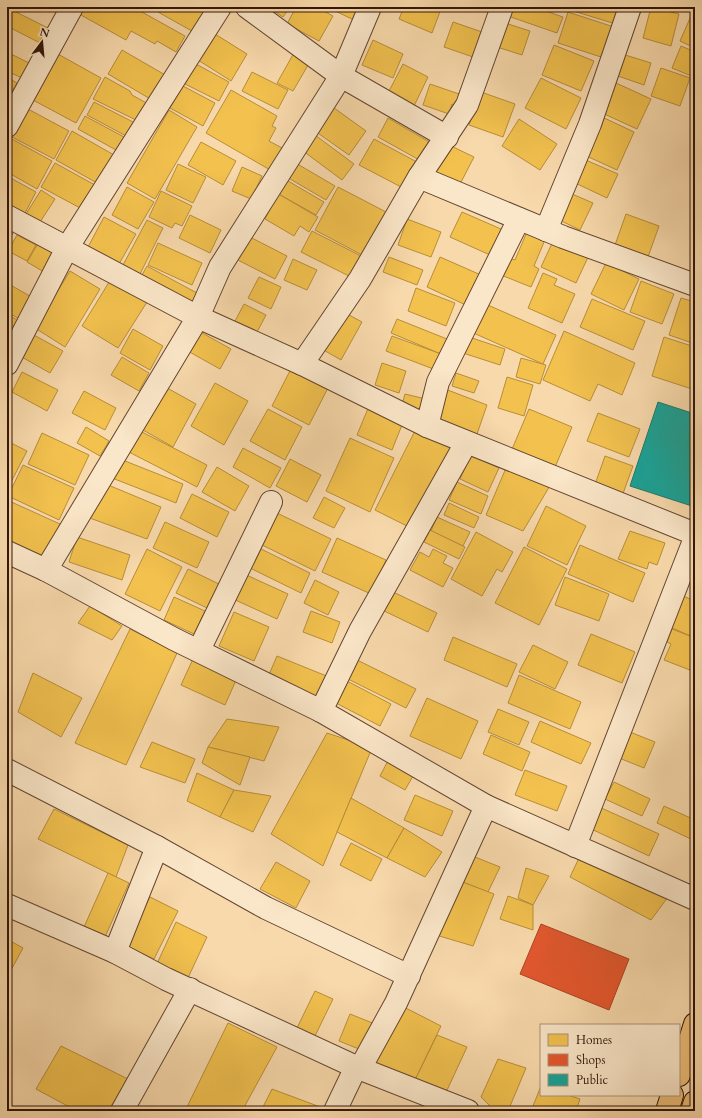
<svg xmlns="http://www.w3.org/2000/svg" width="702" height="1118" viewBox="0 0 702 1118" font-family="Cardo,serif">
<style>
.homes{fill:#f2c14e;stroke:#b88d39}
.shops{fill:#e4572e;stroke:#ae4323}
.public{fill:#17a398;stroke:#1f786d}
.lines{fill:none;stroke-linecap:round;stroke-linejoin:round}
.street-casing{stroke:#634631;stroke-width:24}
.primary-casing{stroke:#311508;stroke-width:24}
.street{stroke:#fae6c8;stroke-width:22}
.primary{stroke:#ecbc76;stroke-width:22}
</style>
<rect width="100%" height="100%" fill="#f8d9ab"/>
<filter id="stains"><feTurbulence type="fractalNoise" baseFrequency=".005" numOctaves="4"/><feColorMatrix values="0 0 0 0 .2 0 0 0 0 .09 0 0 0 0 .02 0 0 0 .5 -.17"/></filter>
<radialGradient id="worn" r=".72"><stop offset=".6" stop-color="#630" stop-opacity="0"/><stop offset="1" stop-color="#630" stop-opacity=".3"/></radialGradient>
<g class="homes">
<polygon points="83,7 133,7 185,36 176,52 157,41 155,44 131,31 126,40 79,14"/>
<polygon points="149,7 214,7 199,35"/>
<polygon points="268,7 290,7 283,17"/>
<polygon points="296,7 316,7 333,16 319,41 287,24"/>
<polygon points="327,7 362,7 356,21"/>
<polygon points="404,7 437,7 441,9 432,33 399,19"/>
<polygon points="443,7 453,7 451,11"/>
<polygon points="508,7 534,7 563,17 557,33 505,15"/>
<polygon points="571,7 624,7 619,25 570,10"/>
<polygon points="651,7 679,14 671,46 643,38"/>
<polygon points="10,9 48,28 40,43 7,26 7,15"/>
<polygon points="568,12 614,27 604,58 558,43"/>
<polygon points="691,16 695,18 695,48 680,41"/>
<polygon points="453,22 485,33 476,58 444,47"/>
<polygon points="505,23 530,31 522,55 497,47"/>
<polygon points="215,34 247,54 231,81 198,60"/>
<polygon points="373,40 403,54 393,78 362,65"/>
<polygon points="554,45 594,61 581,91 542,75"/>
<polygon points="681,46 695,52 694,77 672,68"/>
<polygon points="122,50 167,76 152,100 108,74"/>
<polygon points="295,51 311,60 293,91 277,83"/>
<polygon points="7,52 29,63 22,78 7,71"/>
<polygon points="56,53 101,78 76,123 31,99"/>
<polygon points="622,54 651,63 644,85 615,75"/>
<polygon points="196,64 229,82 219,101 185,84"/>
<polygon points="403,64 428,77 414,106 388,93"/>
<polygon points="661,68 690,78 680,106 651,96"/>
<polygon points="252,72 288,90 278,109 242,91"/>
<polygon points="7,77 17,83 10,94 7,92"/>
<polygon points="105,77 130,91 132,95 150,105 140,122 93,99"/>
<polygon points="541,78 581,98 566,129 525,108"/>
<polygon points="616,83 651,99 637,129 602,113"/>
<polygon points="430,84 462,95 458,106 452,104 449,114 423,105"/>
<polygon points="183,86 215,103 203,126 170,108"/>
<polygon points="231,90 277,116 272,126 276,128 269,141 284,149 272,171 206,133"/>
<polygon points="481,92 515,104 503,137 469,125"/>
<polygon points="94,102 135,123 128,137 87,115"/>
<polygon points="330,105 366,131 349,155 312,129"/>
<polygon points="26,108 69,131 54,159 12,137"/>
<polygon points="169,110 197,127 155,199 127,183"/>
<polygon points="598,115 634,132 617,170 580,153"/>
<polygon points="85,116 124,137 116,150 78,129"/>
<polygon points="388,118 433,144 423,162 378,137"/>
<polygon points="519,119 557,144 540,170 502,146"/>
<polygon points="72,131 114,155 97,183 56,160"/>
<polygon points="311,132 354,164 342,180 299,148"/>
<polygon points="10,138 52,161 37,189 7,172 7,142"/>
<polygon points="374,139 417,162 403,188 359,165"/>
<polygon points="201,142 236,161 223,185 188,165"/>
<polygon points="449,145 474,157 458,188 433,177"/>
<polygon points="581,158 618,174 607,198 571,181"/>
<polygon points="294,162 335,186 326,200 285,176"/>
<polygon points="55,163 95,185 82,209 41,187"/>
<polygon points="178,164 206,177 193,203 166,190"/>
<polygon points="242,167 262,176 251,199 232,191"/>
<polygon points="7,176 36,192 24,215 7,206"/>
<polygon points="283,178 324,202 316,215 275,192"/>
<polygon points="127,187 154,202 138,229 112,215"/>
<polygon points="338,187 386,212 364,256 315,230"/>
<polygon points="41,190 55,199 40,222 26,214"/>
<polygon points="161,191 192,206 182,226 175,223 172,228 149,217"/>
<polygon points="565,191 593,203 580,230 553,217"/>
<polygon points="275,192 318,217 309,232 300,226 294,236 265,219 270,209 266,206"/>
<polygon points="462,212 501,229 490,255 450,237"/>
<polygon points="626,214 659,226 648,257 615,245"/>
<polygon points="190,215 221,230 210,253 179,238"/>
<polygon points="104,217 136,234 119,264 88,247"/>
<polygon points="407,219 441,232 431,257 398,245"/>
<polygon points="7,220 17,225 7,244"/>
<polygon points="147,220 163,228 140,274 123,265"/>
<polygon points="529,227 547,235 534,266 539,269 531,287 501,275 509,258 515,260"/>
<polygon points="312,231 361,256 351,277 301,252"/>
<polygon points="244,234 287,256 275,279 232,257"/>
<polygon points="17,235 36,245 27,261 8,251"/>
<polygon points="554,239 589,255 576,283 541,267"/>
<polygon points="40,240 62,252 49,275 27,262"/>
<polygon points="158,243 202,263 192,285 148,265"/>
<polygon points="389,257 423,270 417,285 383,272"/>
<polygon points="440,257 481,275 468,306 427,287"/>
<polygon points="293,259 317,270 307,290 284,280"/>
<polygon points="606,263 639,279 624,310 591,294"/>
<polygon points="147,266 197,293 189,309 138,282"/>
<polygon points="70,271 100,289 65,347 35,328"/>
<polygon points="543,273 557,279 554,285 575,294 562,323 528,308"/>
<polygon points="259,277 281,287 271,309 248,298"/>
<polygon points="111,279 147,302 118,348 82,326"/>
<polygon points="641,281 674,294 662,324 630,312"/>
<polygon points="7,283 35,299 23,321 7,312"/>
<polygon points="416,288 455,303 446,326 408,311"/>
<polygon points="681,298 695,302 695,344 669,335"/>
<polygon points="592,299 645,321 633,350 580,327"/>
<polygon points="481,302 556,335 543,364 469,331"/>
<polygon points="244,304 266,315 256,334 234,323"/>
<polygon points="340,310 362,322 341,360 320,348"/>
<polygon points="7,314 17,320 7,338"/>
<polygon points="397,319 447,339 441,354 391,333"/>
<polygon points="133,329 163,346 150,370 120,353"/>
<polygon points="197,330 231,349 220,369 186,350"/>
<polygon points="564,331 635,363 622,395 598,384 590,401 543,380"/>
<polygon points="32,334 63,351 50,373 20,356"/>
<polygon points="392,336 441,354 436,370 386,351"/>
<polygon points="469,337 505,349 500,365 463,353"/>
<polygon points="664,337 695,347 695,390 652,376"/>
<polygon points="122,357 149,373 139,391 111,375"/>
<polygon points="521,358 546,365 540,384 516,377"/>
<polygon points="382,363 406,371 399,393 375,385"/>
<polygon points="293,365 330,384 309,425 272,406"/>
<polygon points="22,372 58,390 47,411 12,392"/>
<polygon points="456,373 479,381 474,393 452,386"/>
<polygon points="507,377 533,385 524,416 498,408"/>
<polygon points="215,383 248,401 224,445 191,426"/>
<polygon points="160,384 196,404 173,447 136,426"/>
<polygon points="445,389 487,405 477,434 434,418"/>
<polygon points="84,391 116,408 105,430 72,413"/>
<polygon points="405,394 430,400 427,411 402,405"/>
<polygon points="369,406 404,420 392,450 357,435"/>
<polygon points="268,409 302,427 285,460 250,441"/>
<polygon points="529,409 572,427 553,472 510,454"/>
<polygon points="598,413 640,429 629,457 587,441"/>
<polygon points="86,427 109,441 100,456 77,443"/>
<polygon points="416,429 454,447 413,529 375,510"/>
<polygon points="138,430 207,465 197,487 127,451"/>
<polygon points="42,433 89,455 75,485 28,464"/>
<polygon points="350,438 394,458 370,512 326,491"/>
<polygon points="7,441 27,451 7,490"/>
<polygon points="243,448 281,468 270,488 233,467"/>
<polygon points="471,455 499,468 488,492 460,479"/>
<polygon points="605,456 633,466 621,499 593,490"/>
<polygon points="115,457 183,484 176,503 107,476"/>
<polygon points="290,459 321,475 307,502 276,486"/>
<polygon points="23,465 74,488 59,520 8,496"/>
<polygon points="217,467 249,486 235,511 202,492"/>
<polygon points="506,468 551,484 523,531 486,515"/>
<polygon points="101,482 161,507 147,539 87,517"/>
<polygon points="457,482 488,496 481,514 449,500"/>
<polygon points="192,494 229,512 217,537 180,518"/>
<polygon points="324,497 345,508 334,528 313,518"/>
<polygon points="7,500 60,524 45,559 7,547"/>
<polygon points="449,503 479,517 474,528 444,515"/>
<polygon points="546,506 586,526 567,565 527,546"/>
<polygon points="277,513 331,539 315,571 262,545"/>
<polygon points="437,517 470,532 463,546 431,531"/>
<polygon points="165,522 209,542 197,568 153,548"/>
<polygon points="430,530 465,547 459,559 424,542"/>
<polygon points="630,531 665,543 657,565 649,562 647,569 618,559"/>
<polygon points="476,532 513,552 502,572 497,569 482,596 451,579"/>
<polygon points="77,537 130,555 122,580 69,562"/>
<polygon points="337,538 386,560 371,594 322,572"/>
<polygon points="580,545 645,573 633,602 568,574"/>
<polygon points="257,547 310,573 301,593 248,567"/>
<polygon points="524,547 567,569 539,625 495,603"/>
<polygon points="147,549 182,567 160,611 125,594"/>
<polygon points="433,549 447,556 443,563 453,568 443,587 410,570 420,552 429,557"/>
<polygon points="188,569 219,584 207,608 176,593"/>
<polygon points="242,573 288,594 277,619 231,598"/>
<polygon points="565,577 609,594 599,621 555,605"/>
<polygon points="315,580 339,592 328,615 304,603"/>
<polygon points="389,590 437,613 428,632 380,609"/>
<polygon points="683,596 695,601 695,638 670,627"/>
<polygon points="174,597 205,611 194,634 164,620"/>
<polygon points="90,606 122,626 112,640 78,623"/>
<polygon points="311,611 340,622 332,643 303,632"/>
<polygon points="234,612 269,627 254,661 219,646"/>
<polygon points="130,629 177,653 126,765 75,743"/>
<polygon points="672,629 695,638 695,672 664,660 671,644 667,642"/>
<polygon points="591,634 635,652 622,683 578,665"/>
<polygon points="453,637 517,664 507,687 444,660"/>
<polygon points="533,645 568,662 555,689 519,672"/>
<polygon points="277,656 329,677 320,698 268,677"/>
<polygon points="193,659 237,678 225,705 181,685"/>
<polygon points="355,659 416,689 406,708 346,678"/>
<polygon points="33,673 82,698 61,737 18,712"/>
<polygon points="519,675 581,702 570,729 508,703"/>
<polygon points="347,681 391,704 380,726 336,703"/>
<polygon points="427,698 478,721 461,759 410,736"/>
<polygon points="498,709 529,722 519,745 488,732"/>
<polygon points="227,719 279,727 264,761 208,747"/>
<polygon points="540,721 591,743 581,764 531,742"/>
<polygon points="630,732 655,742 644,768 619,758"/>
<polygon points="327,733 372,748 323,866 271,834"/>
<polygon points="491,735 530,752 522,771 483,754"/>
<polygon points="152,742 195,759 185,783 140,767"/>
<polygon points="208,747 250,757 240,785 202,763"/>
<polygon points="391,755 417,769 405,790 380,776"/>
<polygon points="525,770 567,786 557,811 515,795"/>
<polygon points="197,773 234,790 220,817 187,801"/>
<polygon points="614,782 650,799 642,816 605,799"/>
<polygon points="234,790 271,796 253,832 220,817"/>
<polygon points="415,795 453,811 442,836 404,820"/>
<polygon points="351,798 404,828 387,858 337,832"/>
<polygon points="597,806 659,834 649,856 587,827"/>
<polygon points="664,806 695,820 695,841 657,823"/>
<polygon points="54,809 128,845 116,877 38,839"/>
<polygon points="404,828 442,852 425,877 387,858"/>
<polygon points="351,843 382,859 371,881 340,865"/>
<polygon points="470,855 500,867 488,892 452,878"/>
<polygon points="580,856 668,897 651,920 570,877"/>
<polygon points="276,862 310,881 296,908 260,889"/>
<polygon points="526,868 549,876 533,905 518,898"/>
<polygon points="108,873 129,883 105,937 84,927"/>
<polygon points="452,878 494,894 473,946 436,935"/>
<polygon points="508,896 533,905 533,930 500,919"/>
<polygon points="150,897 178,911 154,959 125,945"/>
<polygon points="176,922 207,937 187,980 156,966"/>
<polygon points="7,939 23,948 10,972 7,971"/>
<polygon points="315,991 333,999 314,1038 296,1030"/>
<polygon points="396,1003 441,1026 415,1080 363,1063"/>
<polygon points="350,1014 375,1024 364,1051 339,1041"/>
<polygon points="228,1023 277,1047 242,1111 185,1111"/>
<polygon points="437,1035 467,1047 442,1101 415,1080"/>
<polygon points="61,1046 128,1079 108,1111 77,1111 36,1089"/>
<polygon points="498,1059 526,1068 508,1111 495,1111 481,1097"/>
<polygon points="541,1086 541,1095 568,1095 580,1099 576,1111 531,1111"/>
<polygon points="272,1089 331,1111 261,1111"/>
<polygon points="28,1107 35,1111 24,1111"/>
</g>
<polygon class="shops" points="541,924 629,959 609,1010 520,974"/>
<polygon class="public" points="658,402 695,414 695,507 630,486"/>
<g class="lines">
<g class="street-casing">
<g id="street">
<polyline points="247,7 341,76 447,137"/>
<polyline points="7,126 72,7"/>
<polyline points="419,177 467,105 502,7"/>
<polyline points="7,216 198,317 302,364 427,426 695,534"/>
<polyline points="546,230 590,124 630,7"/>
<polyline points="7,364 67,248 220,7"/>
<polyline points="302,364 360,279 419,177 563,237 695,285"/>
<polyline points="427,426 438,382 519,219"/>
<polyline points="7,552 46,570 174,639 321,711 486,806"/>
<polyline points="46,570 198,317 220,267 341,76 370,7"/>
<polyline points="199,650 271,502"/>
<polyline points="321,711 360,631 466,443"/>
<polyline points="7,770 157,847"/>
<polyline points="575,846 695,538"/>
<polyline points="7,905 115,952"/>
<polyline points="409,976 266,908 157,847 115,952 166,979 356,1067 468,1111"/>
<polyline points="122,1111 190,989"/>
<polyline points="335,1111 356,1067 363,1063 396,1003 486,806 695,899"/>
</g>
</g>
<g class="primary-casing">
<g id="primary">
<polyline points="679,1075 695,1024"/>
<polyline points="667,1111 672,1095"/>
<polyline points="692,1111 695,1102"/>
</g>
</g>
<use href="#street" class="street"/>
<use href="#primary" class="primary"/>
</g>
<rect width="702" height="1118" fill="none" stroke="#f8d9ab" stroke-width="24"/>
<rect x="8" y="8" width="686" height="1102" fill="none" stroke="#311508" stroke-width="2"/>
<rect x="12" y="12" width="678" height="1094" fill="none" stroke="#311508"/>
<rect x="540" y="1024" width="140" height="72" fill="#fae6c8" stroke="#aa927b"/>
<rect x="548" y="1034" width="20" height="12" fill="#f2c14e" stroke="#aa927b"/>
<text x="576" y="1044" font-size="12" fill="#311508">Homes</text>
<rect x="548" y="1054" width="20" height="12" fill="#e4572e" stroke="#aa927b"/>
<text x="576" y="1064" font-size="12" fill="#311508">Shops</text>
<rect x="548" y="1074" width="20" height="12" fill="#17a398" stroke="#aa927b"/>
<text x="576" y="1084" font-size="12" fill="#311508">Public</text>
<g transform="translate(42 42) rotate(16)" stroke="#fae6c8" stroke-width="3" paint-order="stroke">
<path d="M0-3L7 15L0 10L-7 15Z" fill="#311508"/>
<text y="-6" font-size="11" font-weight="bold" text-anchor="middle" fill="#311508">N</text>
</g>
<rect width="100%" height="100%" filter="url(#stains)"/>
<rect width="100%" height="100%" fill="url(#worn)"/>
</svg>
